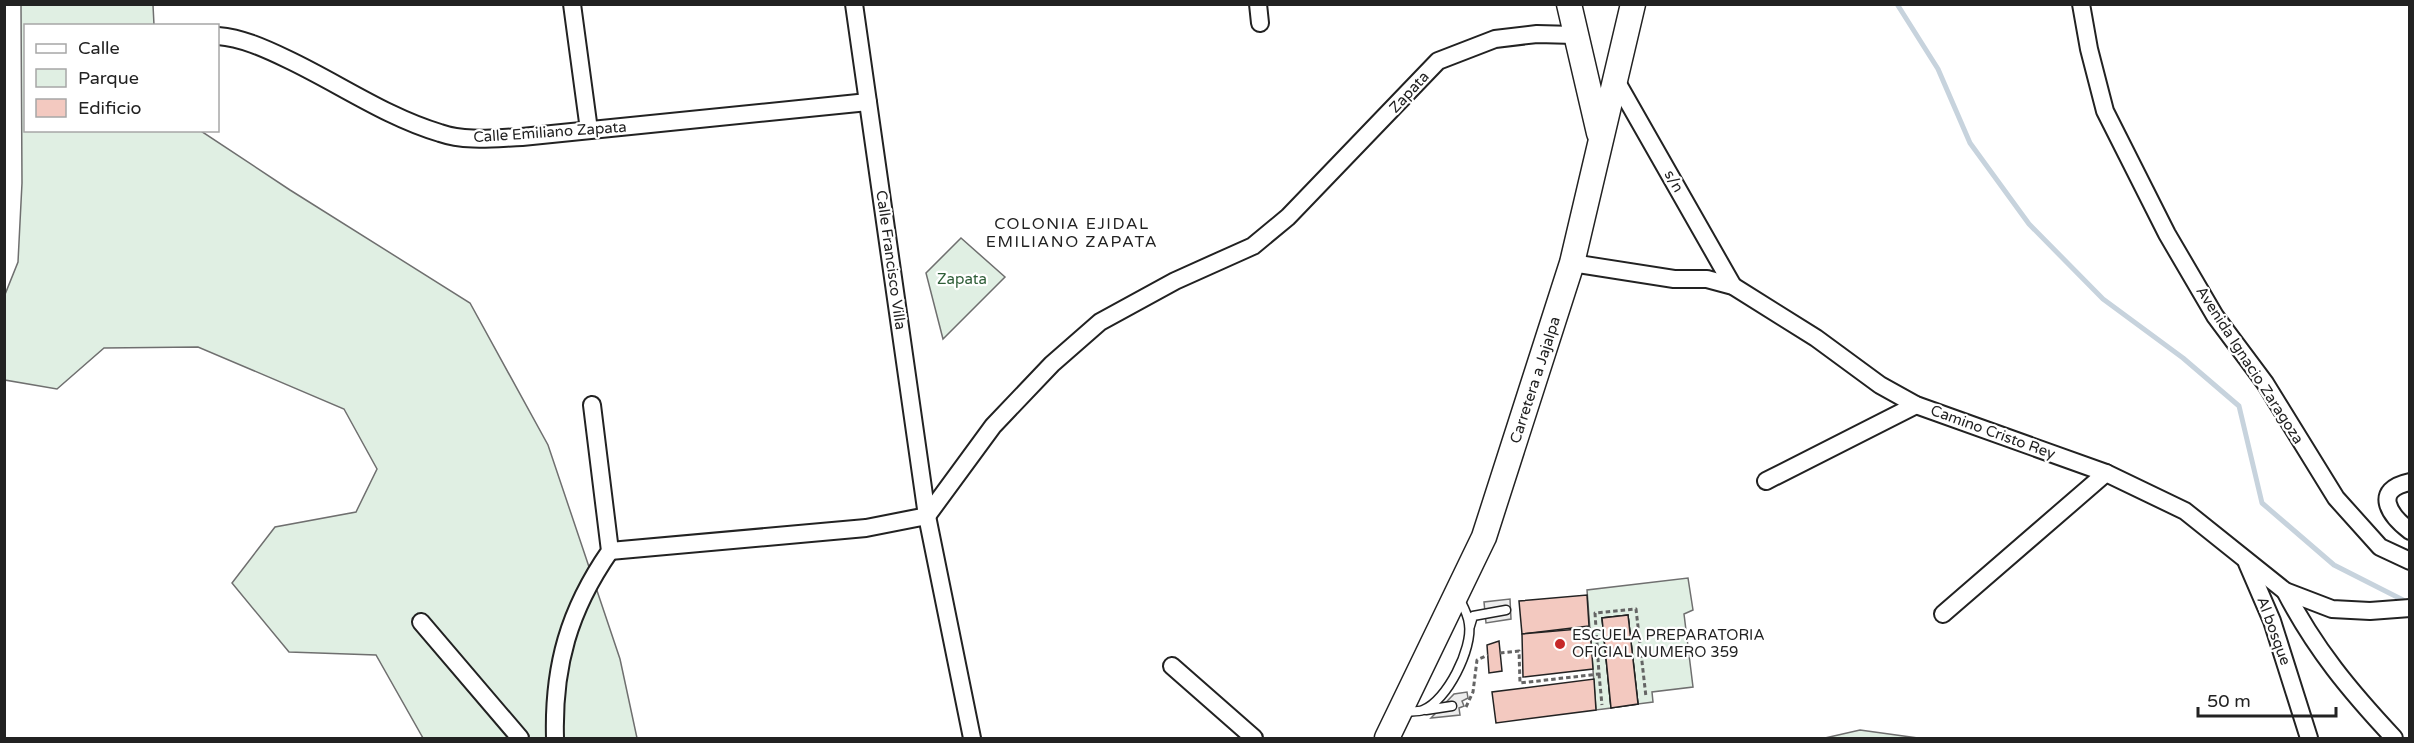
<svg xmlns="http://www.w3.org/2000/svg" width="2414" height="743" viewBox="0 0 2414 743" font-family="'Varela Round',sans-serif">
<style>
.green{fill:#e0efe3;stroke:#6f6f6f;stroke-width:1.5}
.parking{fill:#ededed;stroke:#6f6f6f;stroke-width:1.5}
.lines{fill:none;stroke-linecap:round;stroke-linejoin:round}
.stream{stroke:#c7d3dd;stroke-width:5}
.building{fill:#f3c9c0;stroke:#222;stroke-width:1.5}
.lane-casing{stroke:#222;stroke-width:11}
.street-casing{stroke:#222;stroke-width:20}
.secondary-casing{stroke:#222;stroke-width:27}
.path{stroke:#646464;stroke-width:3;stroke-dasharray:4.5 3;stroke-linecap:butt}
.lane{stroke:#fff;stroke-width:8}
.street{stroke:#fff;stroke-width:16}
.secondary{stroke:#fff;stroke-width:24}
.poi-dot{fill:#c62828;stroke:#fff;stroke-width:2}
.labels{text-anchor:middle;stroke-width:4.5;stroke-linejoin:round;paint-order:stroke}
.street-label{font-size:15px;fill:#222;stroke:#fff}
.park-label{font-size:15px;fill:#2f5e38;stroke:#fff}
.poi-label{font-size:15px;fill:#222;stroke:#fff;text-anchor:start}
.neighbourhood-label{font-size:16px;letter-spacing:1.5px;fill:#222;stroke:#fff}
</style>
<rect width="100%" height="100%" fill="#fff"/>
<g class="green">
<polygon points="21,5 153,5 154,25 26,26 26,130 201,131 290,190 470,303 548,445 620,659 637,738 423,738 376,655 289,652 232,583 275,527 356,512 377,469 344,409 198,347 104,348 57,389 5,380 4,297 18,262 22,183"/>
<polygon points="961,238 1005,277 943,339 926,273"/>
<polygon points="1688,578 1693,610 1684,614 1693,687 1652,692 1653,702 1638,704 1628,615 1602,618 1611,708 1596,710 1587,590"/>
<polygon points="1860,730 1918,738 1825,738"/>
</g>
<g class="parking">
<polygon points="1510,599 1511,619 1486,623 1484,602"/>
<polygon points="1467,692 1468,698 1462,701 1464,706 1459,708 1460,715 1431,718 1454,694"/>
</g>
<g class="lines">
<polyline class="stream" points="1897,4 1938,69 1970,143 2029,224 2103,299 2183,358 2239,406 2262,503 2334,565 2403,600"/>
</g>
<g class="building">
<polygon points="1587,595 1589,626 1522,634 1519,601"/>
<polygon points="1628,615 1638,704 1611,708 1602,618"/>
<polygon points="1628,615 1638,704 1611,708 1602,618"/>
<polygon points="1590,628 1593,669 1523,677 1522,634"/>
<polygon points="1499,641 1502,671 1489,673 1487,645"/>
<polygon points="1594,679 1596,710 1496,723 1492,692"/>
</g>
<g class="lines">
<g class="lane-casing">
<g id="lane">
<polyline points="1470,626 1473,616 1506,610"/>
<polyline points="1426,710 1452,706"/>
<path d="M1404 712C1409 711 1418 712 1423 710 1447 701 1473 648 1469 624 1468 614 1463 606 1459 598"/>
</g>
</g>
<g class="street-casing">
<g id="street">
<polyline points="572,4 589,130"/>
<polyline points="854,4 927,516 972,738"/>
<polyline points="1258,4 1260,23"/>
<polyline points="2081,4 2089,49 2105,111 2167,234 2215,316 2265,383 2336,498 2380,547 2410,561"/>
<path d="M218 36C242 38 264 48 287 59 338 83 386 117 440 133 466 142 495 138 522 137L868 102"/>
<polyline points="1614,77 1733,286"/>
<polyline points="1572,263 1674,279 1707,279 1733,286 1816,338 1880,385 1916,405 2106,473 2185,511 2285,591 2332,609 2370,611 2410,608"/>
<polyline points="1766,481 1916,405"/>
<path d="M2410 482C2372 490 2389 515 2410 531"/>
<polyline points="927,516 993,426 1052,364 1100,322 1175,281 1253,246 1288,217 1438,61 1495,39 1537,34 1575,35"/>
<polyline points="610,551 866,528 927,516"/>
<polyline points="2247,563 2272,621 2309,738"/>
<path d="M2285 591C2315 649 2350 691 2394 738"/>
<polyline points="1943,614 2106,473"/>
<polyline points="421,622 520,738"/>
<polyline points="1172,666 1254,738"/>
<path d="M555 738C553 666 569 610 610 551L592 405"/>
</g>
</g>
<g class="secondary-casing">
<g id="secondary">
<polyline points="1569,4 1599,133"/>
<polyline points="1387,738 1484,537 1572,263 1633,4"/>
</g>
</g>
<g class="path">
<polyline points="1500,653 1519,651 1520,683 1599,674 1595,613 1636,609 1646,697"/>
<polyline points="1599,674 1602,705"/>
<polyline points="1466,707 1473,692 1477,660 1488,655"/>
</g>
<use href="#lane" class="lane"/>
<use href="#street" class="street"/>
<use href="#secondary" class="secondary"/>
</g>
<circle class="poi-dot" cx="1560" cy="644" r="6"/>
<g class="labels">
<g class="street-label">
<text transform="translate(1409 92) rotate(-47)" y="5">Zapata</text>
<text transform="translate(550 132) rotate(-4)" y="5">Calle Emiliano Zapata</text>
<text transform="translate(1674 181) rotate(60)" y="5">s/n</text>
<text transform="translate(891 260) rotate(82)" y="5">Calle Francisco Villa</text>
<text transform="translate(2250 365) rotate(57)" y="5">Avenida Ignacio Zaragoza</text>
<text transform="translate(1535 380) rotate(-72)" y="5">Carretera a Jajalpa</text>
<text transform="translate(1993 432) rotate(20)" y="5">Camino Cristo Rey</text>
<text transform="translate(2274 631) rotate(70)" y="5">Al bosque</text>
</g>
<g class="park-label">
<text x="962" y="284">Zapata</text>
</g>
<g class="poi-label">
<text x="1572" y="640">ESCUELA PREPARATORIA<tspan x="1572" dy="17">OFICIAL NUMERO 359</tspan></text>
</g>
<g class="neighbourhood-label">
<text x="1072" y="229">COLONIA EJIDAL<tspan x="1072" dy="18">EMILIANO ZAPATA</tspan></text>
</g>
</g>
<rect width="2414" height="743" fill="none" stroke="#222222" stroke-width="12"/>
<rect x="24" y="24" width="195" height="108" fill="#ffffff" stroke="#a7a7a7" stroke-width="1.5"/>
<rect x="36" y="44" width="30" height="9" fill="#ffffff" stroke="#a7a7a7" stroke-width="1.5"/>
<text x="78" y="54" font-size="18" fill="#222222">Calle</text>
<rect x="36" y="69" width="30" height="18" fill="#e0efe3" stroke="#a7a7a7" stroke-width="1.5"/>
<text x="78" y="84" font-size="18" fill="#222222">Parque</text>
<rect x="36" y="99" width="30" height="18" fill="#f3c9c0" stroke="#a7a7a7" stroke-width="1.5"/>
<text x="78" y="114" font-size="18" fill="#222222">Edificio</text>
<path d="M2198 707v9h138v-9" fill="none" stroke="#222222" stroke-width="3"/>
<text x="2207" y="707" font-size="18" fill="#222222" stroke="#ffffff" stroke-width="4.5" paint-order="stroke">50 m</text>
</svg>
